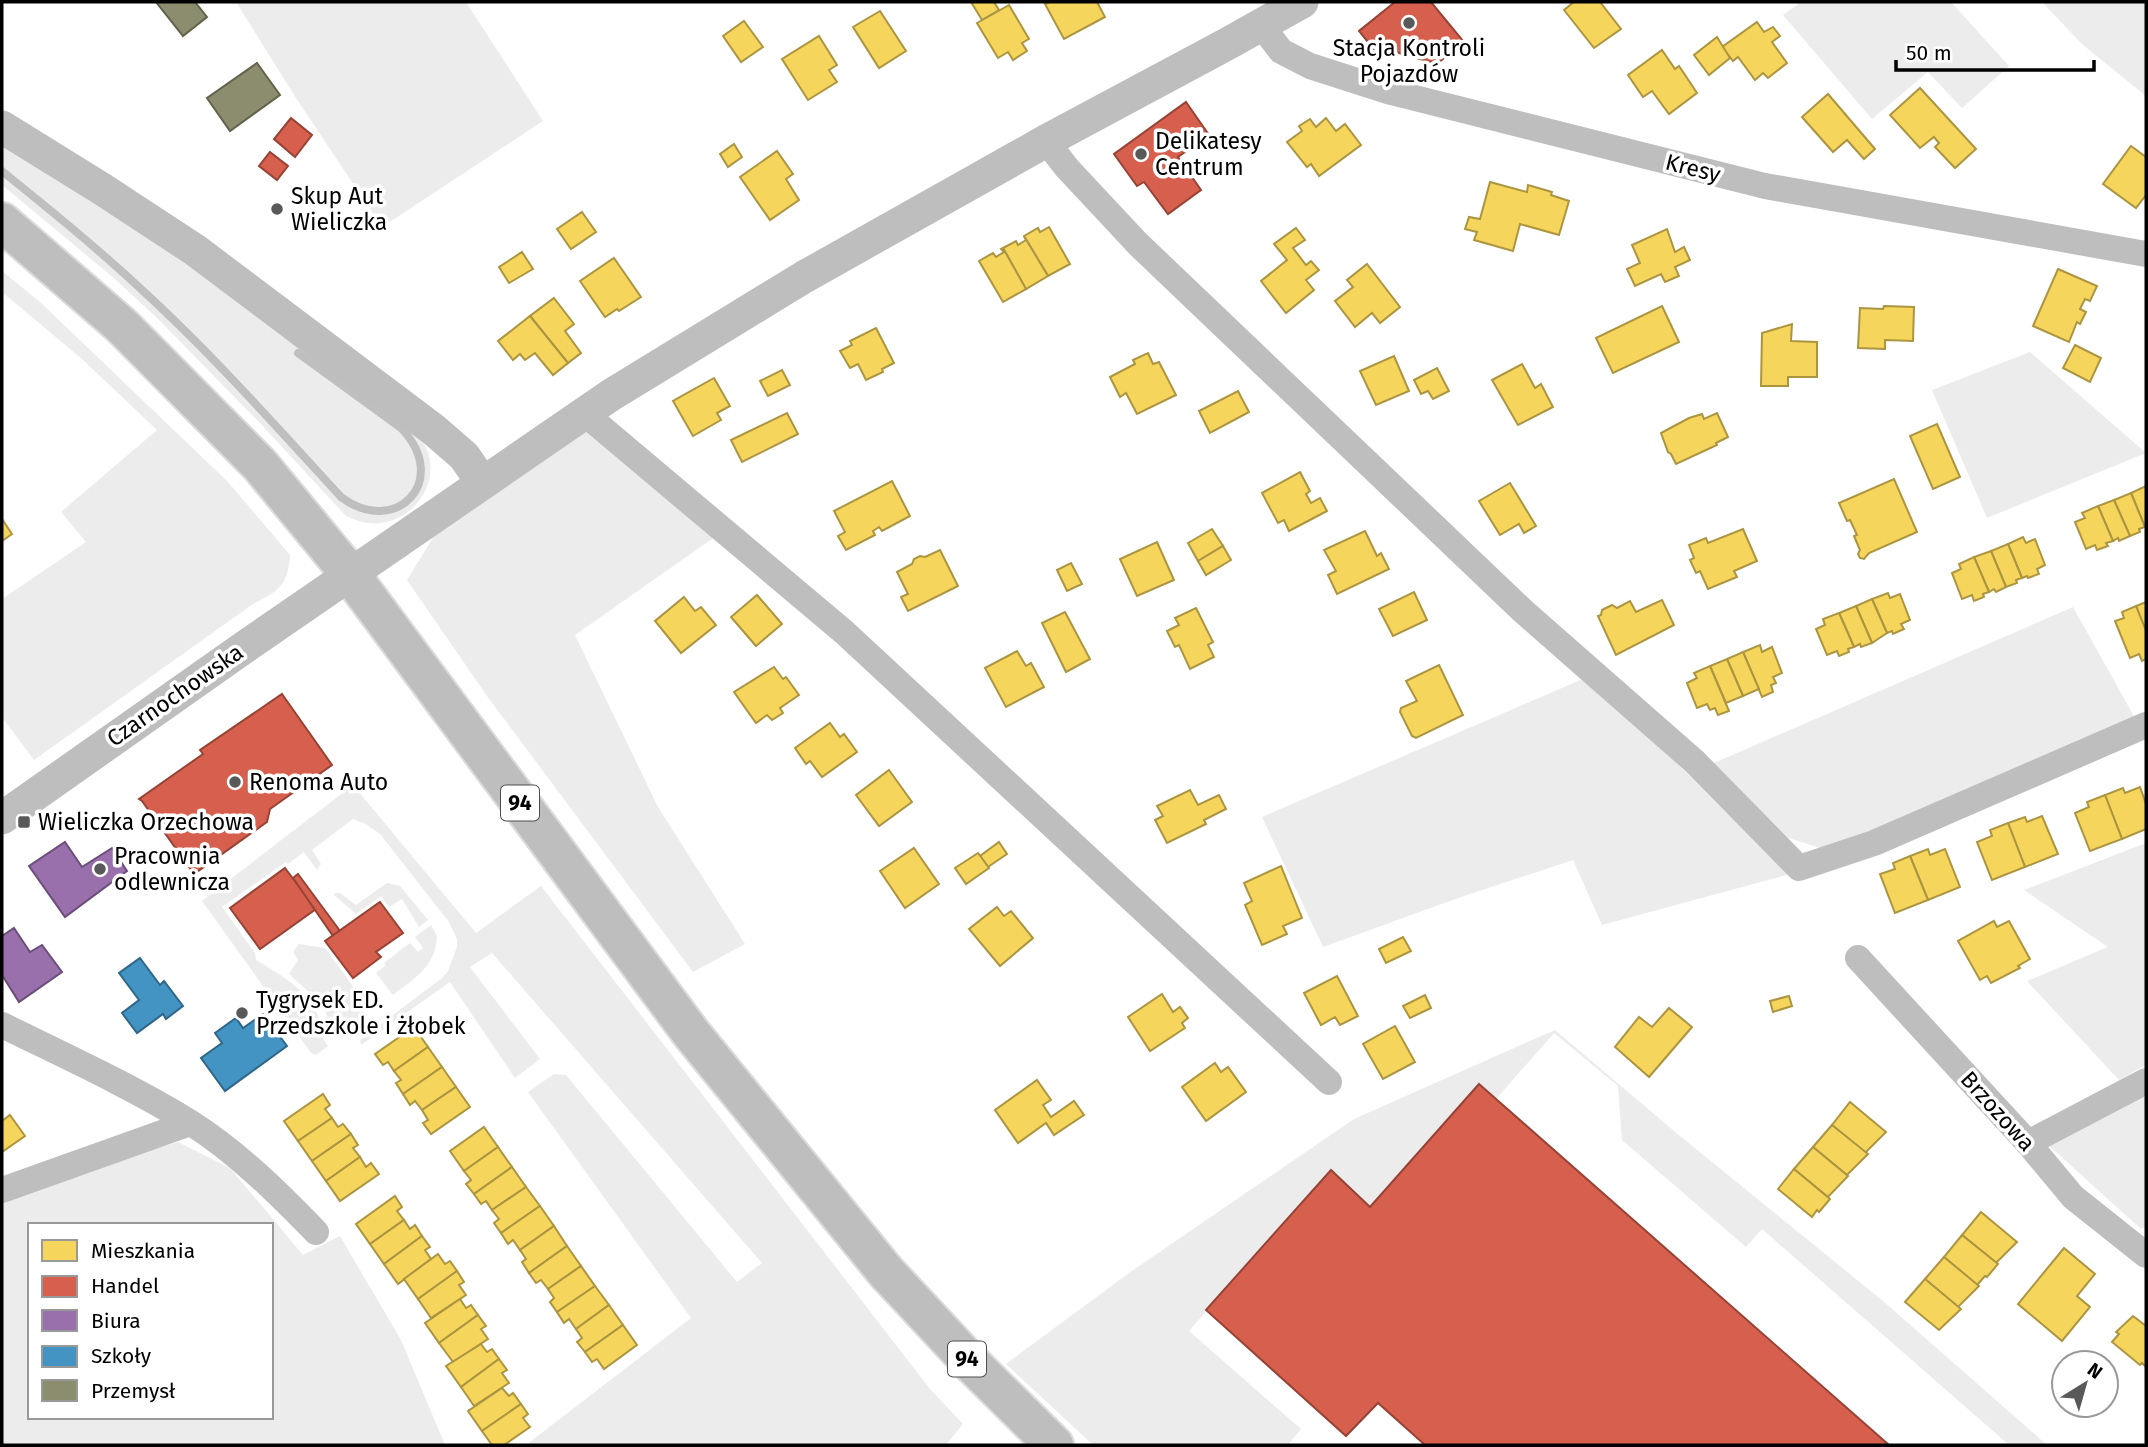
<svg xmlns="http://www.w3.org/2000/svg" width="2148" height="1447" viewBox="0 0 2148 1447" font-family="'Fira Sans',sans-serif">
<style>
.green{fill:#ececec;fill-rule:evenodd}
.homes{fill:#f6d55c;stroke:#ac9540;stroke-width:2}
.shops{fill:#d6604d;stroke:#964336;stroke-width:2}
.offices{fill:#9970ab;stroke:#6b4e78;stroke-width:2}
.schools{fill:#4393c3;stroke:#2f6788;stroke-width:2}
.industry{fill:#8c8c6e;stroke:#62624d;stroke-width:2}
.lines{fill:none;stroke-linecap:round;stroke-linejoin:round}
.stream{stroke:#bfbfbf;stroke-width:8}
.primary-casing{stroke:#dbdbdb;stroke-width:42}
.minor{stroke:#bebebe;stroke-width:26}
.tertiary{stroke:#bebebe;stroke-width:33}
.primary{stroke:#bebebe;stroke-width:38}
.poi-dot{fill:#595959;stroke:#fff;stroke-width:2.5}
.labels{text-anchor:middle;stroke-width:7;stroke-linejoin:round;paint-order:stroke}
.shield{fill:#fff;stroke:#4c4c4c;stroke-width:2}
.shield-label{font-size:21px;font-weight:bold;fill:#000}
.poi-label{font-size:23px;fill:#000;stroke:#fff;text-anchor:start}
.street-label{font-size:23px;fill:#000;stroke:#fff}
</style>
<rect width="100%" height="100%" fill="#fff"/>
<g class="green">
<polygon points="236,2 466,2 543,121 382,227 296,98"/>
<polygon points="1801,2 1951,2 2009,66 1962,108 1928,72 1872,119 1783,15"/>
<polygon points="2042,2 2146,2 2146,96 2083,45"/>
<path d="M2 145 155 239 420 438C449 475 414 529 367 523 360 522 353 519 346 516L260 423 158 319 115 279 2 185Z"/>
<path d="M2 271 40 302 228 482 290 555C288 586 278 591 253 604L34 760 2 717V599L86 542 61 512 157 430 82 359 2 292Z"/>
<polygon points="2030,352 2146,453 1987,518 1932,390"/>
<polygon points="590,428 719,534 575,635 658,807 745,944 693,972 487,696 407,580 434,536"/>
<polygon points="2073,607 2136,720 1854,840 1820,848 1786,837 1714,763"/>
<polygon points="1585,678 1727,810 1790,874 1602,925 1573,860 1461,897 1323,947 1262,817"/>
<path d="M353 785 476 933 541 886 930 1389 963 1424 946 1445H526L691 1318 528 1092 554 1074 566 1075 737 1282 762 1263 492 953 470 967 540 1059 515 1078 450 982 361 1045 360 1040 442 978 448 971 457 947V939L449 922 380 834 366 824 353 819 312 850 321 864 317 870 304 852 288 864 286 862 222 907 255 953 256 960C291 981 316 995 325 1037L323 1039 328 1046 316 1055 311 1053 202 901Z"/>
<polygon points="2146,843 2146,1065 2119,1080 2027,981 2108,947 2024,890"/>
<polygon points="387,883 400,886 428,920 419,927 402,899 389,907 381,896 356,914 334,895 335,893 340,893 356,905"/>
<path d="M431 925 437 936C436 966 415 978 393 995L376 973 386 965 384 963 410 943 418 952 423 948 415 937Z"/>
<path d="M299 944 325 948 352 985 365 1015 333 1038C327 1030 330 1019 325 1011 316 997 301 985 289 974L298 960 293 952Z"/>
<polygon points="1555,1030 1680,1136 1883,1301 2047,1445 2009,1445 1762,1229 1746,1247 1622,1140 1618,1086 1554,1033 1496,1099 1478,1085 1370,1207 1330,1170 1189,1331 1301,1429 1288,1445 1093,1445 1006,1364 1129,1273 1354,1119"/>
<polygon points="2146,1089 2146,1226 2141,1229 2046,1143"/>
<path d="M178 1142 230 1168 303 1255 340 1236 401 1340 445 1445H2V1197L68 1174ZM30 1225H271V1417H30Z"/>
</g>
<g class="homes">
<polygon points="971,2 994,2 999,10 982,20"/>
<polygon points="1050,2 1097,2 1105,17 1064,39 1045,4"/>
<polygon points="1574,2 1600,2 1621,29 1594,48 1564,10"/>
<polygon points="1009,5 1029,39 1022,43 1027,51 1013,60 1008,52 998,58 977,23"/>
<polygon points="880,11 906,51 879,68 853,27"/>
<polygon points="744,21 763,47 741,62 723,36"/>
<polygon points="1757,22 1764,32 1773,27 1780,36 1772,42 1787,63 1768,78 1763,73 1755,80 1738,57 1733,61 1722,47"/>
<polygon points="819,36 837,65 829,70 837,82 808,100 782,59"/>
<polygon points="1717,37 1730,58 1709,75 1694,55"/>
<polygon points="1662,50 1675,69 1679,66 1697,93 1669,114 1652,91 1643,97 1628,75"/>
<polygon points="1920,88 1976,149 1955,168 1935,147 1939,143 1934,137 1920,148 1890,115"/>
<polygon points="1828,94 1875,149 1864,159 1847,140 1833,152 1802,117"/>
<polygon points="1326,118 1336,131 1345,124 1361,145 1319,176 1311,164 1307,167 1287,142 1302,131 1299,126 1310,119 1316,127"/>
<polygon points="734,144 742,157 728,167 720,154"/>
<polygon points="2131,146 2146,157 2146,195 2136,208 2103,184"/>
<polygon points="777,151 793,174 786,179 799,200 770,220 740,177"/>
<polygon points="1490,182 1527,192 1528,185 1552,192 1551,195 1569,201 1559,235 1520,224 1513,251 1474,240 1477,232 1465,229 1469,217 1480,219"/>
<polygon points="582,212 596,232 571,249 557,229"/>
<polygon points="1049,227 1070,264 1048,276 1024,236 1038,228 1040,232"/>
<polygon points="1296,228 1305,240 1293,248 1306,265 1311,261 1319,270 1306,280 1314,290 1286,313 1261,281 1287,260 1274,244"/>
<polygon points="1667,229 1675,252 1684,247 1690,260 1675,267 1679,276 1665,282 1661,274 1635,286 1627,269 1640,263 1632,245"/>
<polygon points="1024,236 1048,276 1026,289 1003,248 1016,241 1018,245 1026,240"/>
<polygon points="1003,248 1026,289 1003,302 979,261 993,253 996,257 1004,252 1001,249"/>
<polygon points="522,252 533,269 509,283 499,267"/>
<polygon points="614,258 641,297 619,311 617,309 605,317 580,281"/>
<polygon points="1367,264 1400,307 1380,323 1372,313 1355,327 1335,301 1353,287 1347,280"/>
<polygon points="2058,269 2097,286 2090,301 2085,299 2080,309 2086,312 2080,324 2077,322 2069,342 2033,326"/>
<polygon points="554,298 574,324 565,331 581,353 568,363 530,316"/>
<polygon points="1662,306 1679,342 1613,373 1596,338"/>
<polygon points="1884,306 1914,307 1913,341 1885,340 1885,349 1858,348 1860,308 1883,309"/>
<polygon points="530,316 568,363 553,375 535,353 525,360 520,354 513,360 498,341"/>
<polygon points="1792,324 1791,341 1817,342 1817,377 1788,377 1788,386 1761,386 1762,333"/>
<polygon points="876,328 894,363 882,369 883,372 866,380 858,364 850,368 840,351 852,345 850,341"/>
<polygon points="2075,345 2101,358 2090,382 2063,368"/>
<polygon points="1148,353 1153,364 1159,362 1176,395 1137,414 1126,393 1120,397 1110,377 1135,364 1133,360"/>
<polygon points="1394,356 1409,391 1376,405 1360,371"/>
<polygon points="1522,364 1535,388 1541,384 1553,407 1518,425 1492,380"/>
<polygon points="1437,368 1449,391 1433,399 1428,391 1421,394 1414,380"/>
<polygon points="782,370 790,385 768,396 760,381"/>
<polygon points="714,378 730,406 717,413 721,420 693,436 673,401"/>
<polygon points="1238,391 1249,412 1210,433 1199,411"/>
<polygon points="787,413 798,434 742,462 731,440"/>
<polygon points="1717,413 1728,437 1716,443 1717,445 1676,464 1671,454 1668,452 1661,433 1689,418 1702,414 1704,419"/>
<polygon points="1937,424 1960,477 1933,489 1910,436"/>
<polygon points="1300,472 1310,491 1306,494 1311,503 1320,498 1327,511 1289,531 1284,520 1278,523 1262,493"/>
<polygon points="1894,479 1917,532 1869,553 1864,559 1860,558 1858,554 1860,550 1854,536 1857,535 1850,520 1847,521 1839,503"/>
<polygon points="892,481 910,516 882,531 879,527 873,531 875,535 846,550 838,536 845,532 834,511"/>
<polygon points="1510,483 1536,526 1524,533 1519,524 1500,535 1479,501"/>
<polygon points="2146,486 2146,527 2145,527 2131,493"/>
<polygon points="2131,493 2145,527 2139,529 2140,532 2130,536 2114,500"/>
<polygon points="2114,500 2130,536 2119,541 2118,538 2113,541 2098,506"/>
<polygon points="2098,506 2113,541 2106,543 2108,546 2097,550 2095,545 2086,549 2075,522 2085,518 2082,513"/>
<polygon points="2,519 12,534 2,541"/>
<polygon points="1212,529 1223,546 1198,561 1188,543"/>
<polygon points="1743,529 1757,561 1734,571 1737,577 1708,589 1700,571 1696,573 1690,560 1694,558 1689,545 1706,538 1708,543"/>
<polygon points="1365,531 1377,556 1381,553 1389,569 1337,594 1328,575 1336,571 1324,550"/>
<polygon points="2023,537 2026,543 2035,539 2045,565 2037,569 2039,574 2028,578 2027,576 2022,578 2008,544"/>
<polygon points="1157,542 1174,580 1137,596 1120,559"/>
<polygon points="2008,544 2022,578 2016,580 2017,583 2006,587 1991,551"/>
<polygon points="1223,546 1231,560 1206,575 1198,561"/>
<polygon points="940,550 958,586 908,611 901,597 908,594 897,572 912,564 914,559 920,556 925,557"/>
<polygon points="1991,551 2006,587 1996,592 1994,589 1989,592 1974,557"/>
<polygon points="1974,557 1989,592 1983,594 1984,597 1974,601 1972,595 1962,599 1952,573 1961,569 1959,564"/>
<polygon points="1071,563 1082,584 1067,591 1057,570"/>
<polygon points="1414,592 1427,620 1393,636 1379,609"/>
<polygon points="1888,593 1890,598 1900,594 1910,620 1901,624 1904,629 1893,634 1892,631 1887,633 1872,599"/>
<polygon points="757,595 782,624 756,646 731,617"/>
<polygon points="684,597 695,611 701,607 716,625 681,653 655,621"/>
<polygon points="1872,599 1887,633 1872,643 1856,606"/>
<polygon points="1662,600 1674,625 1616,655 1598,616 1601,615 1602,610 1612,605 1617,608 1630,601 1636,612"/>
<polygon points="2146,602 2146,631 2136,606"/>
<polygon points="1856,606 1872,643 1861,647 1860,644 1854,647 1839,613"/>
<polygon points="2136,606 2146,631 2146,659 2142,661 2139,654 2130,658 2115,621 2124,618 2122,612"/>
<polygon points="1196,608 1213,642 1208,645 1214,657 1190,669 1179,645 1175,647 1167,631 1179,625 1175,618"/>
<polygon points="1065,612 1090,659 1066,672 1042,623"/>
<polygon points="1839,613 1854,647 1848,649 1849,652 1839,656 1837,651 1827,655 1816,629 1825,625 1823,619"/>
<polygon points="1760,645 1762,652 1772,647 1782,673 1773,677 1776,683 1771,685 1773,692 1762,697 1743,652"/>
<polygon points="1017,651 1026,666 1031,663 1044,687 1006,707 985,668"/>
<polygon points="1743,652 1759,689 1743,696 1727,659"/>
<polygon points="1727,659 1743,696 1726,703 1710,666"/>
<polygon points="1439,665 1463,715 1416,738 1412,736 1400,712 1401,708 1417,701 1406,681"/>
<polygon points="1710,666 1729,711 1718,715 1715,708 1710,710 1707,704 1697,708 1687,683 1697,678 1694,673"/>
<polygon points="774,667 783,679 786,677 799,695 780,708 783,713 772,720 767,715 756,723 734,692"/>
<polygon points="830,723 840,737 844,734 857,752 822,777 810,761 806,764 795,748"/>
<polygon points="889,770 912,802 879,826 856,795"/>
<polygon points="2140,787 2146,804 2146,829 2122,839 2105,795 2123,788 2125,793"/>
<polygon points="1190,790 1198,805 1219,795 1226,809 1204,820 1206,824 1167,843 1155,820 1163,816 1157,806"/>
<polygon points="2105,795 2122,839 2090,851 2075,813 2089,807 2087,802"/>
<polygon points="2042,816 2058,854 2025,867 2008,823 2025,817 2027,822"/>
<polygon points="2008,823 2025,867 1992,880 1977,842 1992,836 1990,830"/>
<polygon points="999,842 1007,854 988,867 980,856"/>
<polygon points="914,848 939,884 905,908 880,871"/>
<polygon points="1928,849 1930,855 1945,849 1960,887 1928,900 1910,856"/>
<polygon points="978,853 989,868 966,884 955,868"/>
<polygon points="1910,856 1928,900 1895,913 1880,874 1895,869 1893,863"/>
<polygon points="1281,866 1302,918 1283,926 1287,934 1262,945 1245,905 1252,901 1244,883"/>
<polygon points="997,907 1004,916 1011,911 1033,938 1000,966 969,929"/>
<polygon points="1994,921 1997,927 2009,921 2030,959 2018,966 2020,968 1991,983 1987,976 1980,980 1958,941"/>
<polygon points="1403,937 1411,951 1386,963 1379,949"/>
<polygon points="1337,976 1358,1016 1340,1025 1335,1017 1321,1025 1304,993"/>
<polygon points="1162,994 1173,1012 1180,1007 1188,1018 1182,1023 1185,1028 1150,1051 1128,1017"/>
<polygon points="1425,995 1431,1008 1410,1018 1403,1006"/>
<polygon points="1789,996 1792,1006 1773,1012 1770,1001"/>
<polygon points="1669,1008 1692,1027 1649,1077 1615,1047 1639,1017 1652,1027"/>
<polygon points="1395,1026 1415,1062 1383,1079 1363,1044"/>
<polygon points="414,1027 428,1047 394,1071 388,1062 383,1065 375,1054"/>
<polygon points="428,1047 442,1067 403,1094 396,1083 401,1080 394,1071"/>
<polygon points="1215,1063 1221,1072 1228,1067 1246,1092 1206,1121 1182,1087"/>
<polygon points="442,1067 456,1087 422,1110 415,1101 410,1105 403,1094"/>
<polygon points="1037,1080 1051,1100 1043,1105 1051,1117 1074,1101 1084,1115 1054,1135 1046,1123 1018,1143 995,1110"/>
<polygon points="456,1087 470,1107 431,1134 423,1123 428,1120 422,1110"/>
<polygon points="323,1094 330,1105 325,1109 332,1118 298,1141 284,1121"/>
<polygon points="1850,1102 1886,1132 1865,1153 1832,1125"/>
<polygon points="10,1115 25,1136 2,1152 2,1121"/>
<polygon points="332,1118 338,1127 343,1124 351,1134 312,1161 298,1141"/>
<polygon points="1832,1125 1868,1154 1847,1175 1813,1147"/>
<polygon points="484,1127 498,1147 464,1171 450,1151"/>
<polygon points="351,1134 358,1145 353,1148 360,1157 326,1181 312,1161"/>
<polygon points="498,1147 512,1167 474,1194 466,1184 471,1180 464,1171"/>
<polygon points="1813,1147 1848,1176 1828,1197 1794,1169"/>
<polygon points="360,1157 366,1167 371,1163 379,1174 340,1201 326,1181"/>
<polygon points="512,1167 526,1187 492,1210 486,1201 481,1204 474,1194"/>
<polygon points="1794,1169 1830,1199 1819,1212 1817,1210 1812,1217 1778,1189"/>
<polygon points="526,1187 540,1206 501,1233 494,1223 499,1219 492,1210"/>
<polygon points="395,1196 402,1207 397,1211 404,1220 370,1244 356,1224"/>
<polygon points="540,1206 554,1226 520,1250 513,1240 508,1244 501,1233"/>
<polygon points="1981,1212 2017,1242 1996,1263 1962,1235"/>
<polygon points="404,1220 410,1229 415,1225 422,1236 384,1264 370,1244"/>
<polygon points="554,1226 567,1246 529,1273 522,1262 526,1259 520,1250"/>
<polygon points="1962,1235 1998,1264 1987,1277 1985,1276 1977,1285 1944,1257"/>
<polygon points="422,1236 430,1247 425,1250 431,1259 398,1284 384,1264"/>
<polygon points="567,1246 581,1266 548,1289 541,1280 536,1283 529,1273"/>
<polygon points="2064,1248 2095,1274 2077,1296 2090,1307 2062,1341 2018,1304"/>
<polygon points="438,1254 445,1264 450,1261 457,1271 418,1299 404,1279"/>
<polygon points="1944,1257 1979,1286 1958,1307 1925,1279"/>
<polygon points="581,1266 595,1286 557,1312 550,1302 554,1298 548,1289"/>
<polygon points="457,1271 464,1282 459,1285 466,1295 431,1318 418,1299"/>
<polygon points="1925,1279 1961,1309 1939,1330 1905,1302"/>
<polygon points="595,1286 609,1305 576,1329 569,1319 564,1323 557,1312"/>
<polygon points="460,1299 466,1308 471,1305 478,1315 439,1343 425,1323"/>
<polygon points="609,1305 623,1325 585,1352 577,1342 582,1338 576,1329"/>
<polygon points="478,1315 486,1326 481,1329 488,1339 453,1362 439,1343"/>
<polygon points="2133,1316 2146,1326 2146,1367 2142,1363 2140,1365 2112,1342 2119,1334 2116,1332"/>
<polygon points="623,1325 637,1345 604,1369 597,1359 592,1362 585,1352"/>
<polygon points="481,1344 487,1352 492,1349 499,1359 461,1387 446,1366"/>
<polygon points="499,1359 507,1370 502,1373 509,1383 474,1406 461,1387"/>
<polygon points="502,1388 509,1396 513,1393 521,1404 482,1431 468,1411"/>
<polygon points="521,1404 528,1414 523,1418 530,1427 504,1445 492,1445 482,1431"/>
</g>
<g class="shops">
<polygon points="1395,2 1431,2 1464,42 1434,66 1431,62 1381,48 1376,52 1359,31"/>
<polygon points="1186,102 1209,135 1178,157 1201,190 1168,214 1144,182 1137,186 1114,154"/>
<polygon points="291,118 312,135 295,157 274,139"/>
<polygon points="270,152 288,166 277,180 259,166"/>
<polygon points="282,694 332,765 270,809 267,822 194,874 142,801 139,799 203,754 200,750"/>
<polygon points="285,868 316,909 260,949 230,908"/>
<polygon points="298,874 340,931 333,936 293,878"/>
<polygon points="380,902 403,933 376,952 381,957 353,978 325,941"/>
<polygon points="1479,1084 1496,1099 1889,1445 1425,1445 1378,1403 1346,1436 1206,1310 1331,1170 1370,1207"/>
</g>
<g class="offices">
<polygon points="65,842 82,867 112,848 127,871 65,917 29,866"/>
<polygon points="14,928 30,952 42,945 62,972 19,1002 2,975 2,936"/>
</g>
<g class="schools">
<polygon points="140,958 160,985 164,981 183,1006 166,1019 163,1014 137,1033 122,1013 139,1000 119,973"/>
<polygon points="263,1014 287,1046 225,1091 201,1058 222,1043 215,1033 236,1018 243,1028"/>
</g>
<g class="industry">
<polygon points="156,2 195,2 207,17 183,36"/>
<polygon points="257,63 280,95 230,131 207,98"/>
</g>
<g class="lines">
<path class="stream" d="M2 171C49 209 96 247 141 289 212 354 276 426 341 497 395 538 452 481 401 428L298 353"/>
<g class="primary-casing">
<polyline id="primary" points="2,222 122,326 260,465 350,574 691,1033 886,1272 971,1363 1054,1445"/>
</g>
<g class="minor">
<polyline points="1261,25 1281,51 1310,66 1391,92 1765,186 2146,254"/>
<polyline points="1046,141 1067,168 1138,244 1203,306 1523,611 1695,762 1799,868 1874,843 2146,725"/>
<polyline points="584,413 844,632 1329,1082"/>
<polyline points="1858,958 2028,1143 2073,1197 2146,1255"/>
<path d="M2 1025C65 1056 131 1086 191 1123 238 1153 277 1192 316 1232"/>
<polyline points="2028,1143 2146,1081"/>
<polyline points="2,1190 190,1123"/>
</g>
<g class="tertiary">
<polyline points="2,127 102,189 195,250 434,430 464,456 482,482"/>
<polyline points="2,818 249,644 611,395 804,277 1046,141 1227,44 1302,2"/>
</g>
<use href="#primary" class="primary"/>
</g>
<g class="poi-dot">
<circle cx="1409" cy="23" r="7"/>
<circle cx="1141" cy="154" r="7"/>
<circle cx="277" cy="209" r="7"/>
<circle cx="235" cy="782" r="7"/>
<rect x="17" y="815" width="14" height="14" rx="3.5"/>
<circle cx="100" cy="869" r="7"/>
<circle cx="242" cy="1013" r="7"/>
</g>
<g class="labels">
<g class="shield">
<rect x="501" y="785.5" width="38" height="35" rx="5"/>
<rect x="948" y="1341.5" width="38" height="35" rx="5"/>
</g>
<g class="shield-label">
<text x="520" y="810">94</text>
<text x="967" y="1366">94</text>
</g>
<g class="poi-label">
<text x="1409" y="56" text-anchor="middle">Stacja Kontroli<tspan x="1409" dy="26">Pojazdów</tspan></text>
<text x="1155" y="149">Delikatesy<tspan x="1155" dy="26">Centrum</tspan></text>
<text x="291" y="204">Skup Aut<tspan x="291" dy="26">Wieliczka</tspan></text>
<text x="249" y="790">Renoma Auto</text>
<text x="38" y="830">Wieliczka Orzechowa</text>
<text x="114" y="864">Pracownia<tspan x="114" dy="26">odlewnicza</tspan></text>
<text x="256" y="1008">Tygrysek ED.<tspan x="256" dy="26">Przedszkole i żłobek</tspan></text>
</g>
<g class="street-label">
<text transform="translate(1693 168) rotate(14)" y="8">Kresy</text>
<text transform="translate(175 695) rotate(-35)" y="8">Czarnochowska</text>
<text transform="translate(1998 1111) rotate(48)" y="8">Brzozowa</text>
</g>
</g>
<rect width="2148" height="1447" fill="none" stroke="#000000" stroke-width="7"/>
<rect x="28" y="1223" width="245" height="196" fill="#ffffff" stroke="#999999" stroke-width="2"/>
<rect x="42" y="1240" width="35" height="21" fill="#f6d55c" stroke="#999999" stroke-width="2"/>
<text x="91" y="1258" font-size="21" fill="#000000">Mieszkania</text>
<rect x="42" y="1276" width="35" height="21" fill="#d6604d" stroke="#999999" stroke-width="2"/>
<text x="91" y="1293" font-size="21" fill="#000000">Handel</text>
<rect x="42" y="1310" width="35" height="21" fill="#9970ab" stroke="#999999" stroke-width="2"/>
<text x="91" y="1328" font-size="21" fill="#000000">Biura</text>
<rect x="42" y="1346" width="35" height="21" fill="#4393c3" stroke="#999999" stroke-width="2"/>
<text x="91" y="1363" font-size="21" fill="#000000">Szkoły</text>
<rect x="42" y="1380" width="35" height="21" fill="#8c8c6e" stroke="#999999" stroke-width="2"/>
<text x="91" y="1398" font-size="21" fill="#000000">Przemysł</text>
<g transform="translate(2085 1384) rotate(37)"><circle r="33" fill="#ffffff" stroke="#999999" stroke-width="2"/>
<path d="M0-5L12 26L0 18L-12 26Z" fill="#595959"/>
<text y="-10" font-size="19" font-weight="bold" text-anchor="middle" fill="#000000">N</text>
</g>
<path d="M1896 60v10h198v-10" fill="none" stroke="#000000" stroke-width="3.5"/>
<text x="1906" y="60" font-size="21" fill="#000000" stroke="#ffffff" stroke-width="5" paint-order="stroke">50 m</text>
</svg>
